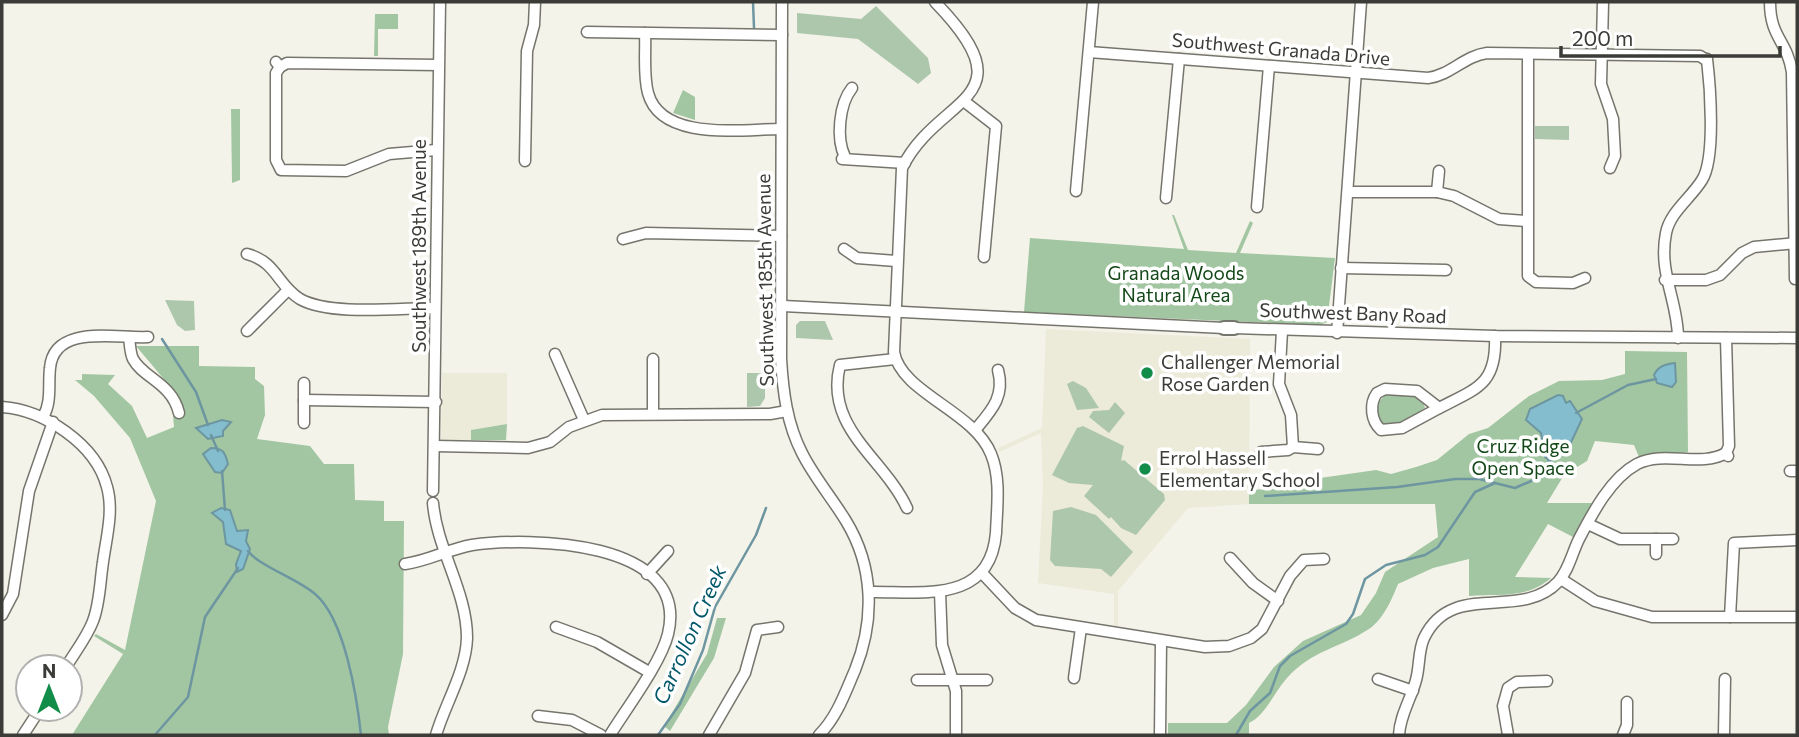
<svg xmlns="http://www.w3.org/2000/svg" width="1799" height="737" viewBox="0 0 1799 737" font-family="Commissioner,sans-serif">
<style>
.built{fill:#ecead9}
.green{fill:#adc7ac}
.forest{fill:#a2c6a1}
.water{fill:#83bdce;stroke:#6d96a1;stroke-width:2}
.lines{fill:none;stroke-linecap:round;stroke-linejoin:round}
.stream{stroke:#6d96a1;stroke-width:2.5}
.minor-casing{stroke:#76756d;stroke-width:13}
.major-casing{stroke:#76756d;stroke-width:16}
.minor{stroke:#fff;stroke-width:10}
.major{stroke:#fff;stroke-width:12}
.poi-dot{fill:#128d49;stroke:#fff;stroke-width:2.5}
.labels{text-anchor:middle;stroke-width:7;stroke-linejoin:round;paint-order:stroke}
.street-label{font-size:19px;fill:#3b3b37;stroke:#fff}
.park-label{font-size:19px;fill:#144818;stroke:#fff}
.poi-label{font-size:19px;fill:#3b3b37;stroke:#fff;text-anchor:start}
.water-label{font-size:21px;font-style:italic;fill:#03586a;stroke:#fff}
</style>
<rect width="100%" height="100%" fill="#f4f3ea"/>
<g class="built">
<polygon points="1046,329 1250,339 1249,504 1188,508 1118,591 1118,626 1114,626 1114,594 1038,583 1043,487 1041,433 999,452 998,448 1042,428"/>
<polygon points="442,373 507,373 507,424 471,430 471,440 441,440"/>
</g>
<g class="green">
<polygon points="876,6 928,58 931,73 918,84 858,39 797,33 797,13 861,19"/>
<polygon points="1535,126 1569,126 1569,140 1535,139"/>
<polygon points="165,300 194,301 195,330 185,331 177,325"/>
<polygon points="800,321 825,321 833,340 796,338 796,325"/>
<polygon points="747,373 765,373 765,398 760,406 747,407"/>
<polygon points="1073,381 1086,388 1099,408 1077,410 1067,384"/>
<polygon points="1115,402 1125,413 1109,433 1089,417 1093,411 1109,410"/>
<polygon points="1083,426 1124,446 1121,461 1124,460 1164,494 1165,500 1136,535 1121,528 1111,517 1109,519 1084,496 1093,485 1069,483 1052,475 1077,428"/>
<polygon points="1071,507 1096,515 1133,552 1111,577 1101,569 1055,566 1050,560 1053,511"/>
</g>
<g class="forest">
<polygon points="375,14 398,14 398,29 378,29 378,56 374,56"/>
<polygon points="683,90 695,97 695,120 673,113"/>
<polygon points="231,109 240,109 240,180 232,183"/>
<polygon points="1172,215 1174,215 1188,250 1236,253 1250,221 1253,223 1240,253 1335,258 1327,322 1320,325 1024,312 1030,238 1184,249"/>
<polygon points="136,346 199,346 199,366 255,367 255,379 264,386 265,415 257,439 310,446 324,464 354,464 355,500 384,501 384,521 404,521 403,654 388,727 389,735 72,735 123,654 94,636 96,634 125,650 156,501 130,438 94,396 75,380 82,380 82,374 115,375 108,384 132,406 147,438 174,427 173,416 182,413 178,396"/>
<path d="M1625 351 1687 352 1688 452 1639 457 1634 445 1595 441 1587 461 1564 475 1547 503H1594L1573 537 1548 524 1515 577 1551 578C1525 600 1499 593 1469 596V559L1433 568 1398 584C1392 599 1383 620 1369 629 1340 648 1312 650 1287 678 1274 692 1266 715 1249 723V735H1168V723H1227L1246 705 1274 667 1303 641 1361 615 1376 593 1385 572 1438 537 1435 504H1249V490L1303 487 1320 478 1376 470 1391 474 1416 467 1437 460 1469 434 1488 428 1529 396 1559 381 1602 380 1625 374Z"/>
<polygon points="1385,395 1415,396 1423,401 1425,408 1402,423 1384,425 1378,419 1378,403"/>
<polygon points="507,424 506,440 471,440 471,430"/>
<polygon points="717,618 726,618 714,658 670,731 664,726 707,654"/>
</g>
<g class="water">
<path d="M1675 363 1676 382 1672 387 1657 383 1654 375C1658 366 1666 364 1675 363Z"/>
<polygon points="1558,395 1563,396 1566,403 1570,401 1582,419 1566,453 1550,461 1545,457 1541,433 1526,420 1530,409"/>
<polygon points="222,420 231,422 223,431 223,436 208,439 196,428"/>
<path d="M211 448C223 448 225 452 228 464L222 473 215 472 203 454Z"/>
<polygon points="221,508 230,510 237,531 248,530 246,541 250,549 243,569 237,572 236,564 241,551 226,544 223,522 212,513"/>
</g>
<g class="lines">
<g class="stream">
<polyline points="753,2 754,28"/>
<polyline points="162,339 196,392 208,425"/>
<polyline points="1576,413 1628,385 1656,379"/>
<polyline points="211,435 218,451"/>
<polyline points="222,471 225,510"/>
<polyline points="1265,496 1397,487 1455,479 1479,479 1515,488 1538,478 1551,458"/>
<path d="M248 551C259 566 298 579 315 594 345 619 357 698 361 735"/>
<polyline points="155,735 188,697 205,617 238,568"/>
<polyline points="658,735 680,704 703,650 715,607 756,535 766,508"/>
<polyline points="1236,735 1250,711 1270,693 1280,666 1290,656 1346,624 1353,614 1365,579 1386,565 1425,555 1438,547 1475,492 1495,483"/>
</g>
<g class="minor-casing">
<g id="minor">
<path d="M782 2 781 359C783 392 787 424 802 453 814 477 832 498 846 521 874 567 875 620 855 670 845 693 837 717 819 735"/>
<polyline points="1603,2 1601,84 1613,119 1615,156 1610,168"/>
<path d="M1770 2C1770 38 1787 40 1792 72L1795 279"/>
<polyline points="587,32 782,35"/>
<path d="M645 33C646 52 643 75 648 93 661 142 743 129 781 129"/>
<path d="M1089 52 1428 78C1451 75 1464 56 1487 53L1700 56 1706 60"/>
<polyline points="1528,54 1528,276 1536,282 1573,283 1585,278"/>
<polyline points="276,62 280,67 276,73 276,160 281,170 346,171 389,154 436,150"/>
<polyline points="280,67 287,63 438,65"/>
<polyline points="965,102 996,126 984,257"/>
<path d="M845 157C836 139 839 104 852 88"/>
<polyline points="842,159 905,163"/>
<polyline points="525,161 527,51 534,25 535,2"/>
<polyline points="1076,191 1093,2"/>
<polyline points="1348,192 1437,192 1454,196 1499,219 1527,221"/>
<polyline points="1437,192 1439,171"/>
<polyline points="1166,198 1179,59"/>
<polyline points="1257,207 1269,66"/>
<polyline points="623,239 646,233 781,236"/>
<polyline points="844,249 857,258 896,261"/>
<path d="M247 254C277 262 277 285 300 299 330 316 399 308 435 308"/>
<polyline points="1341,268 1446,270"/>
<polyline points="1665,280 1706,280 1720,275 1742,253 1754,247 1797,243"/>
<polyline points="783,306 1224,328"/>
<polyline points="1234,328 1495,336 1797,338"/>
<polyline points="247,331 288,290"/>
<polyline points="1282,331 1279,384 1291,415 1293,447"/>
<polyline points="1337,333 1361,2"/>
<path d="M129 337C130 344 130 353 133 359 143 378 172 383 179 413"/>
<path d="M1678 338C1678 301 1658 273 1666 233 1670 212 1691 198 1702 180 1716 158 1710 84 1707 59"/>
<polyline points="555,354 584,420"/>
<polyline points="653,359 653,414"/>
<path d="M895 359 840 365C824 428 884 458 907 508"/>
<path d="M1385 389 1417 391 1439 408 1402 428 1381 430C1371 421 1369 404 1377 393Z"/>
<polyline points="304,400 436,402"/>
<path d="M2 407C44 410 96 444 107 487 114 511 106 539 103 562 100 581 100 603 93 621 87 637 75 652 66 667"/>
<path d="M1439 408C1478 388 1497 384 1495 336"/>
<path d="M43 417C52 402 48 385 50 368 54 323 118 339 148 337"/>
<polyline points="304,423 304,383"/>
<path d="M976 429C992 410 1005 396 998 370"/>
<polyline points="435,446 528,448 550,442 569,427 602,415 770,414 787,411"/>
<polyline points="1261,452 1288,450 1293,447 1318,449"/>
<polyline points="1726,453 1729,446 1726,338"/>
<polyline points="1790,471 1797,471"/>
<polyline points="433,491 440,2"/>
<path d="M433 503C437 550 467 591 467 638 466 671 445 704 436 735"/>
<polyline points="1588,524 1620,539 1673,539"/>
<polyline points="1656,554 1656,539"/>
<polyline points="1230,558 1253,583 1278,601"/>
<path d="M405 564C428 561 449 549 472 545 528 537 691 539 668 634 661 663 626 709 610 735"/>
<polyline points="982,573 1015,608 1036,620 1205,647 1229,646 1251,638 1262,629 1290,576 1304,560 1324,559"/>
<polyline points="647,574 668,551"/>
<polyline points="1561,579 1595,601 1652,617 1797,617"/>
<path d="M869 592C921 591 990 605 996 533 997 507 1001 478 991 454 974 411 901 393 894 352L902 168C938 94 1032 102 935 2"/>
<polyline points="940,592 942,645 956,691 956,735"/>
<polyline points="2,615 13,594 29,491 53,422"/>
<polyline points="1730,617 1734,543 1797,540"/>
<polyline points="556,627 597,642 649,672"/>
<polyline points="1074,678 1081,628"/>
<polyline points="1378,679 1413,691"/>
<polyline points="917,680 987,680"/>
<polyline points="538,716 572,720 601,735"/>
<polyline points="23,735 40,709"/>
<polyline points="709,735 745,673 757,630 778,627"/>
<polyline points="1160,735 1161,641"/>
<path d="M1399 735C1400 715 1411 699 1416 680 1420 666 1418 651 1424 638 1452 579 1520 622 1558 582 1569 570 1572 553 1579 539 1593 512 1611 478 1637 464 1665 450 1700 468 1726 453L1728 456"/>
<polyline points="1508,735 1503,706 1508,688 1517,682 1547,681"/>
<polyline points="1623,735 1627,725 1627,702"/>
<polyline points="1724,735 1725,679"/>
</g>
</g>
<g class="major-casing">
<polyline id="major" points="1224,328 1234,328"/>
</g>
<use href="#minor" class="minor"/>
<use href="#major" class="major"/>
</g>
<g class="poi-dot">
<circle cx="1147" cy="373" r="7"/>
<circle cx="1145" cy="469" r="7"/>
</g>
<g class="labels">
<g class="street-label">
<text transform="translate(1281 49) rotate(5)" y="7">Southwest Granada Drive</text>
<text transform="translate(419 246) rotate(-90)" y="7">Southwest 189th Avenue</text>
<text transform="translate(765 280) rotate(-91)" y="7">Southwest 185th Avenue</text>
<text transform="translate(1353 313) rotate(2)" y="7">Southwest Bany Road</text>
</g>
<g class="park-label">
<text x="1176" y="280">Granada Woods<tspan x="1176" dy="22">Natural Area</tspan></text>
<text x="1523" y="453">Cruz Ridge<tspan x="1523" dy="22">Open Space</tspan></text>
</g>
<g class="poi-label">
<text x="1161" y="369">Challenger Memorial<tspan x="1161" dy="22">Rose Garden</tspan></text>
<text x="1159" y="465">Errol Hassell<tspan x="1159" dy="22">Elementary School</tspan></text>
</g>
<g class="water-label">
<text transform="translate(690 635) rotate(-66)" y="7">Carrollon Creek</text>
</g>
</g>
<rect width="1799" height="737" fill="none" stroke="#3b3b37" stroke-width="7"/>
<g transform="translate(49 688)"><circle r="33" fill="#ffffff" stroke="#b1b1af" stroke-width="2"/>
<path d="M0-5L12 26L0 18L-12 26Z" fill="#128d49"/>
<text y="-10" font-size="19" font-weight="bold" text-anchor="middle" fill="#3b3b37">N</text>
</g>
<path d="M1561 46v10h219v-10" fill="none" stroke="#3b3b37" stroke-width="3.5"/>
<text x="1572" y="46" font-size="21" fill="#3b3b37" stroke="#ffffff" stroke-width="5" paint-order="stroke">200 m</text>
</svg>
